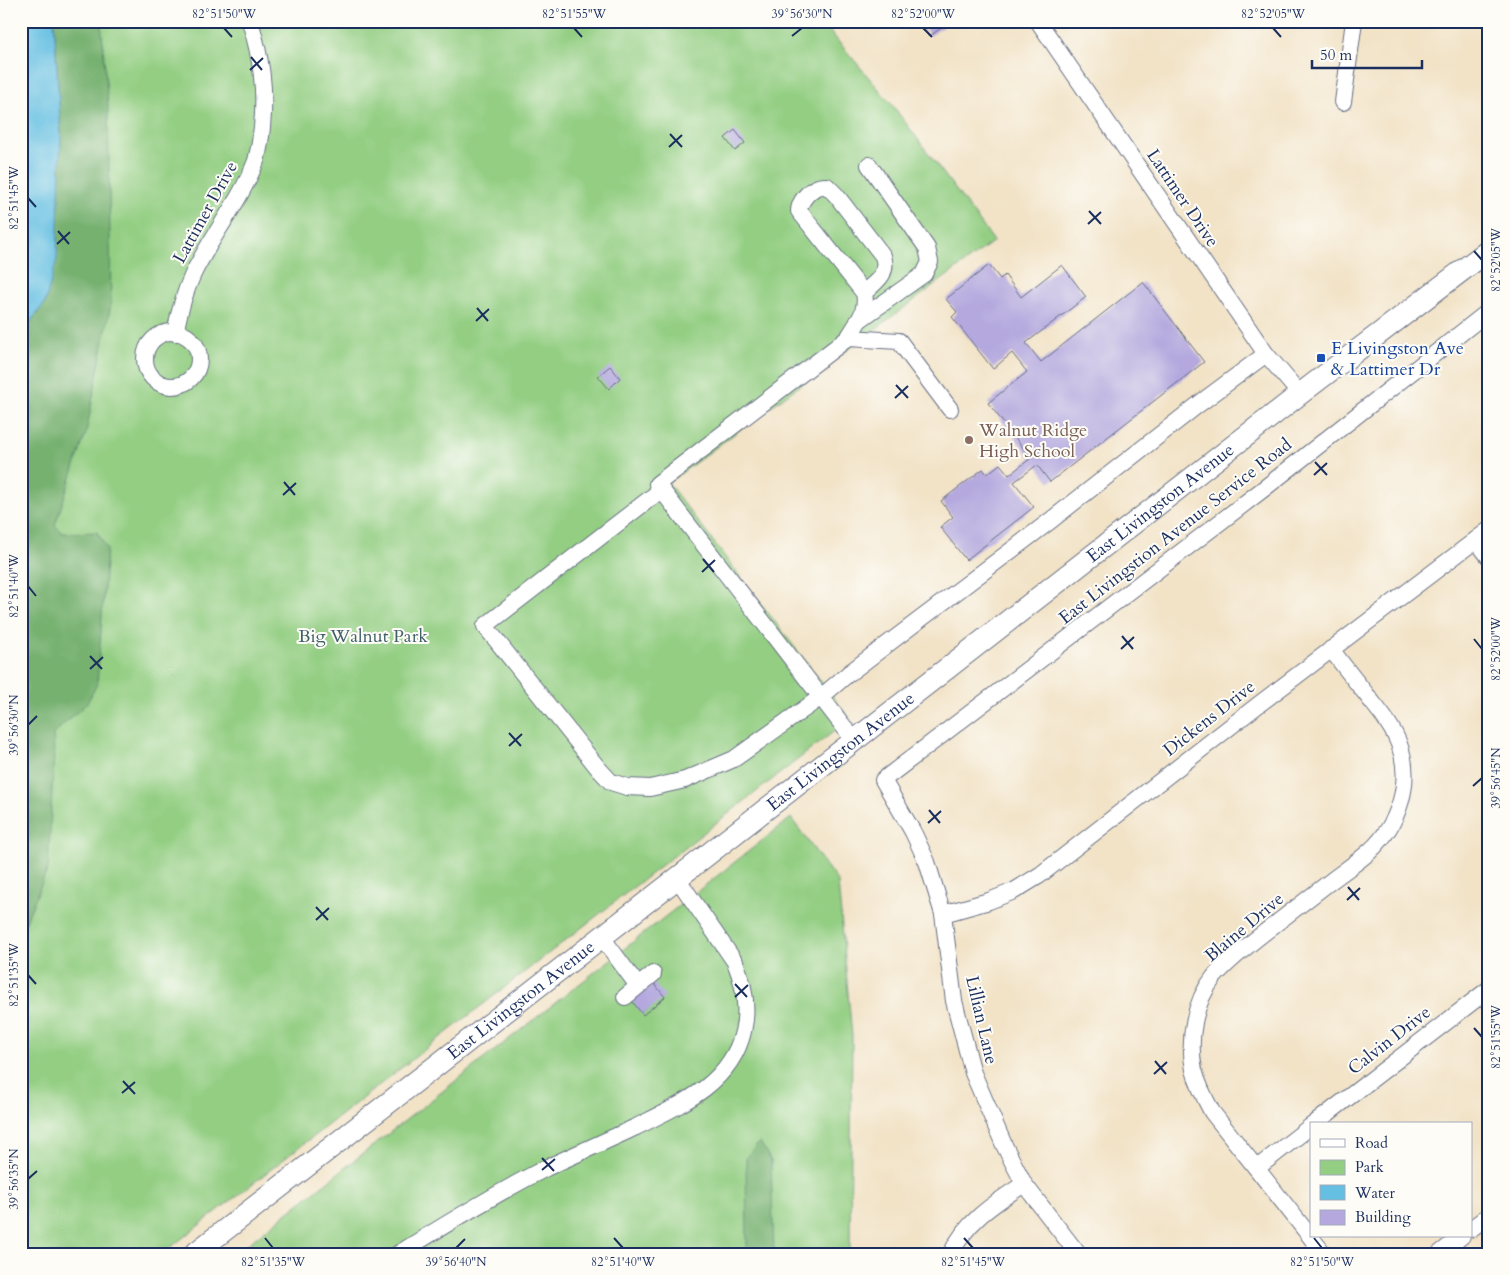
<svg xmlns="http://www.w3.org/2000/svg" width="1510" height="1275" viewBox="0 0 1510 1275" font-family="Cardo,serif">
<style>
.green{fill:#93ce82;stroke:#577e70}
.forest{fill:#76b170;stroke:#487067}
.water{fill:#65bfe2;stroke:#4077a0}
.building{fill:#b4a8de}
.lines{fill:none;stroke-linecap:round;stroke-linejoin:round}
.minor-casing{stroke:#666e83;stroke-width:18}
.major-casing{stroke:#666e83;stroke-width:23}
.minor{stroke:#fff;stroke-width:16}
.major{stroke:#fff;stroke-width:21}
.ticks{fill:none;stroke:#1b2f5e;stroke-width:2}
.transit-dot{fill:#1a4fb4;stroke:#fdfcf7;stroke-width:2}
.education-dot{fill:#8d6e63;stroke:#fdfcf7;stroke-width:2}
.labels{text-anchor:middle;stroke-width:4;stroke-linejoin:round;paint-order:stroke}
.street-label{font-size:18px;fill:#1b2f5e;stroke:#fdfcf7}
.transit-label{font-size:18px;fill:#164399;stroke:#fdfcf7;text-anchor:start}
.education-label{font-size:18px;fill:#785e54;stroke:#fdfcf7;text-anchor:start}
.park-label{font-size:18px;fill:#3f5f69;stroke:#fdfcf7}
.neatline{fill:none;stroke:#1b2f5e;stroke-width:2}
.ticks-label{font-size:12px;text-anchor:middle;fill:#1b2f5e}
</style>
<rect width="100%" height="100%" fill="#fdfcf7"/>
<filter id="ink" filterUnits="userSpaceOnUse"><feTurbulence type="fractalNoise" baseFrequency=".02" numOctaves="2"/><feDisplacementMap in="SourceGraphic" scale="10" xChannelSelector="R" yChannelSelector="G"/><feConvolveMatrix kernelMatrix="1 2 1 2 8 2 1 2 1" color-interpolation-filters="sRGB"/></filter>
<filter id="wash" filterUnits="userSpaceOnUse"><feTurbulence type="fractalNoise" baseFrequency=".0096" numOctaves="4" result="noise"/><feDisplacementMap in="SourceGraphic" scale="20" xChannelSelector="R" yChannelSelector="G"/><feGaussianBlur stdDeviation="1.12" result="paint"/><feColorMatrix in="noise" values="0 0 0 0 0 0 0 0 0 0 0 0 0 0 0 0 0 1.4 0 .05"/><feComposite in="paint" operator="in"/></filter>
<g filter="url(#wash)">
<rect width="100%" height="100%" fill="#f2e3c7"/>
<g class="green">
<polygon points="21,21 821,21 893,106 994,241 668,483 850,719 162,1254 21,1254"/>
<polygon points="791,818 838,882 852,1036 850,1254 235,1254"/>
</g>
<g class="forest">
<polygon points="54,21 101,21 108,105 111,304 86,433 55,525 62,533 97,532 107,549 97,684 87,703 53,734 54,753 48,868 21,933 21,334 45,303 61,135"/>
<polygon points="760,1142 771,1161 774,1254 747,1254 746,1157"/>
</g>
<polygon class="water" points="21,21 54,21 61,135 57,259 45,303 21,334"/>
<g id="blocks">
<g class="building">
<polygon points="920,21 946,21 948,23 930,36"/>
<polygon points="735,130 745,143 735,151 725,138"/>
<polygon points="989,265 1000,279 1005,275 1021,297 1062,265 1086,297 1026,343 1041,362 1143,282 1204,362 1050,482 1037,465 1014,482 1034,507 966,560 940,527 953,517 941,501 983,469 987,474 1000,464 1009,475 1031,458 988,403 1027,372 1012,353 993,369 952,317 957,312 946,299"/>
<polygon points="610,366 620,378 609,389 598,376"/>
<polygon points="653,982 665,997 643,1015 631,1000"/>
</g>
</g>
</g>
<g filter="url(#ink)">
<use href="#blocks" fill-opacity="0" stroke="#666e83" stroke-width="1"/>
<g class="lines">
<g class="minor-casing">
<g id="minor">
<polyline points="1038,21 1266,354 1300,394"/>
<polyline points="1343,102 1354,21"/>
<polyline points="858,321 924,274 930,262 927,248 869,165"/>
<circle cx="172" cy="359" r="27"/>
<path d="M175 333C179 313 184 293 193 274 212 235 240 202 256 161 259 150 261 138 262 127 266 88 261 58 250 21"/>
<path d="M848 338C857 323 868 311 864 293L799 211C799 202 809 190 818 187 819 186 826 186 827 186L836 195 883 256C889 275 876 281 864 293"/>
<polyline points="661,490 485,626 598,768 611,782 627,787 650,788 685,780 734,759 821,697 848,674 1050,521 1199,404 1266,354"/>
<polyline points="1476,540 1489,557"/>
<polyline points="854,740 657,484 848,338 899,341 950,409"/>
<polyline points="943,914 989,901 1014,891 1040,875 1258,705 1489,530"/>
<polyline points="601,936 638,986"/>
<polyline points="625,997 653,974"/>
<polyline points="1314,1124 1489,989"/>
<polyline points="1257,1168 1311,1126"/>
<polyline points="1471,1229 1489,1215"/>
<path d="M398 1254C446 1224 495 1194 546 1168 576 1154 606 1141 636 1127 660 1115 684 1104 705 1088 747 1055 755 1010 735 962L677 878"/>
<path d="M951 1254C966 1221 995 1203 1024 1184"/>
<polyline points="1078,1254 1024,1184 1004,1145 973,1073 954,1001 943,914 927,862 913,832 883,780 1266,487 1489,311"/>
<path d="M1324 1254 1212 1112C1205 1099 1198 1085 1194 1070 1188 1039 1194 1002 1214 977 1229 960 1247 946 1265 932 1287 915 1309 898 1331 881 1344 871 1358 862 1370 851 1399 824 1413 782 1399 744 1392 725 1378 710 1366 694 1354 679 1342 664 1331 649"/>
<polyline points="1439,1254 1462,1236"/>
</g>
</g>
<g class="major-casing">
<g id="major">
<path id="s1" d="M194 1254 1300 394 1489 250"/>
</g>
</g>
<use href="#minor" class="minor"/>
<use href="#major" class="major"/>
</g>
</g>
<path class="ticks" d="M224 28 232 37M574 28 582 37M923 28 932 37M1273 28 1281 37M792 36 802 28M251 57 262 70M250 70 263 58M670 134 682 147M669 147 682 135M28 198 36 207M1089 211 1101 224M1088 224 1101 212M58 231 69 244M57 244 70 232M1474 251 1482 260M477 308 488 321M476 321 489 309M896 385 908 398M895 398 908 386M1315 462 1327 475M1314 475 1327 463M284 482 295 495M283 495 296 483M703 559 714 572M702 572 715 560M28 586 36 596M1122 636 1133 649M1474 639 1482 649M1121 649 1134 637M90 656 102 669M90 669 103 657M28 725 37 716M509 733 521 746M509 746 522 734M1473 786 1482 778M929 810 940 823M928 823 941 811M1348 887 1359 900M1347 900 1360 888M316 907 328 920M316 920 329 908M28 975 36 984M735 984 747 997M735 997 748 985M1474 1028 1482 1037M1155 1061 1166 1074M1154 1074 1167 1062M123 1081 135 1094M122 1093 135 1082M542 1158 554 1171M542 1170 555 1159M28 1179 37 1171M265 1238 273 1248M614 1238 623 1248M964 1238 973 1248M1314 1238 1322 1248M456 1248 465 1239"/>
<rect class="transit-dot" x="1316" y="353" width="10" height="10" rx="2.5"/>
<circle class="education-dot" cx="969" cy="440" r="5"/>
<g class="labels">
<g class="street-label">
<text transform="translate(1183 198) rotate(56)" y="6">Lattimer Drive</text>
<text transform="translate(205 212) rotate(-61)" y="6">Lattimer Drive</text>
<text dy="6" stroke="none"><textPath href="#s1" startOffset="1224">East Livingston Avenue</textPath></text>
<text transform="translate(1175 531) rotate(-38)" y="6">East Livingstion Avenue Service Road</text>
<text transform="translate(1209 718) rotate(-38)" y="6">Dickens Drive</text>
<text dy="6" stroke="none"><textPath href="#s1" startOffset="819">East Livingston Avenue</textPath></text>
<text transform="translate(1244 927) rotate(-40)" y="6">Blaine Drive</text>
<text dy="6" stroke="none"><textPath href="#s1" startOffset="414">East Livingston Avenue</textPath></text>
<text transform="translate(982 1020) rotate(77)" y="6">Lillian Lane</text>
<text transform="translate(1389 1040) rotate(-38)" y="6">Calvin Drive</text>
</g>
<g class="transit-label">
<text x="1331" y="354">E Livingston Ave<tspan x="1331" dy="21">&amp; Lattimer Dr</tspan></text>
</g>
<g class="education-label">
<text x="979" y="436">Walnut Ridge<tspan x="979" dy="21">High School</tspan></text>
</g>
<g class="park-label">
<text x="363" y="642">Big Walnut Park</text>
</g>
</g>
<rect width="1510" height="1275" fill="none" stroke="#fdfcf7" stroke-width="55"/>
<rect x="1310" y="1122" width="162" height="115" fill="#fdfcf7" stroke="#a3aaba"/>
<rect x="1320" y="1139" width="25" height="8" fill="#ffffff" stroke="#a3aaba"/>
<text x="1355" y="1148" font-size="15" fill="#1b2f5e">Road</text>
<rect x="1320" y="1160" width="25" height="15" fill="#93ce82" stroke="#a3aaba"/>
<text x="1355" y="1172" font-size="15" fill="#1b2f5e">Park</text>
<rect x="1320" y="1185" width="25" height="15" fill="#65bfe2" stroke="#a3aaba"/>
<text x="1355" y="1198" font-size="15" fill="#1b2f5e">Water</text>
<rect x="1320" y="1210" width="25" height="15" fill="#b4a8de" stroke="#a3aaba"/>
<text x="1355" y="1222" font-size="15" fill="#1b2f5e">Building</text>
<path d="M1312 60v8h110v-8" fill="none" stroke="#1b2f5e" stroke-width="2.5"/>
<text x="1320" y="60" font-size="15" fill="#1b2f5e" stroke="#fdfcf7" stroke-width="4" paint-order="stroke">50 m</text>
<rect x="28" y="28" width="1454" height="1220" class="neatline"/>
<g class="ticks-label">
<text x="224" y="18">82°51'50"W</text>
<text x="574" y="18">82°51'55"W</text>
<text x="802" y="18">39°56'30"N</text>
<text x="923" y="18">82°52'00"W</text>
<text x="1273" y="18">82°52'05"W</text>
<text transform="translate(14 198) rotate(-90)" y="4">82°51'45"W</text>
<text transform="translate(1496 260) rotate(-90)" y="4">82°52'05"W</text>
<text transform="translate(14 586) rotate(-90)" y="4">82°51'40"W</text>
<text transform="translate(1496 649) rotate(-90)" y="4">82°52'00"W</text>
<text transform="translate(14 725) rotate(-90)" y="4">39°56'30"N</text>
<text transform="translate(1496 778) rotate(-90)" y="4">39°56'45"N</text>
<text transform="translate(14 975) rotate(-90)" y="4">82°51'35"W</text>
<text transform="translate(1496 1037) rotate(-90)" y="4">82°51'55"W</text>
<text transform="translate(14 1179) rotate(-90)" y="4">39°56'35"N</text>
<text x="273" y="1266">82°51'35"W</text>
<text x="456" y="1266">39°56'40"N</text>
<text x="623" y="1266">82°51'40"W</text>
<text x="973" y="1266">82°51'45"W</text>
<text x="1322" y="1266">82°51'50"W</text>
</g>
</svg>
